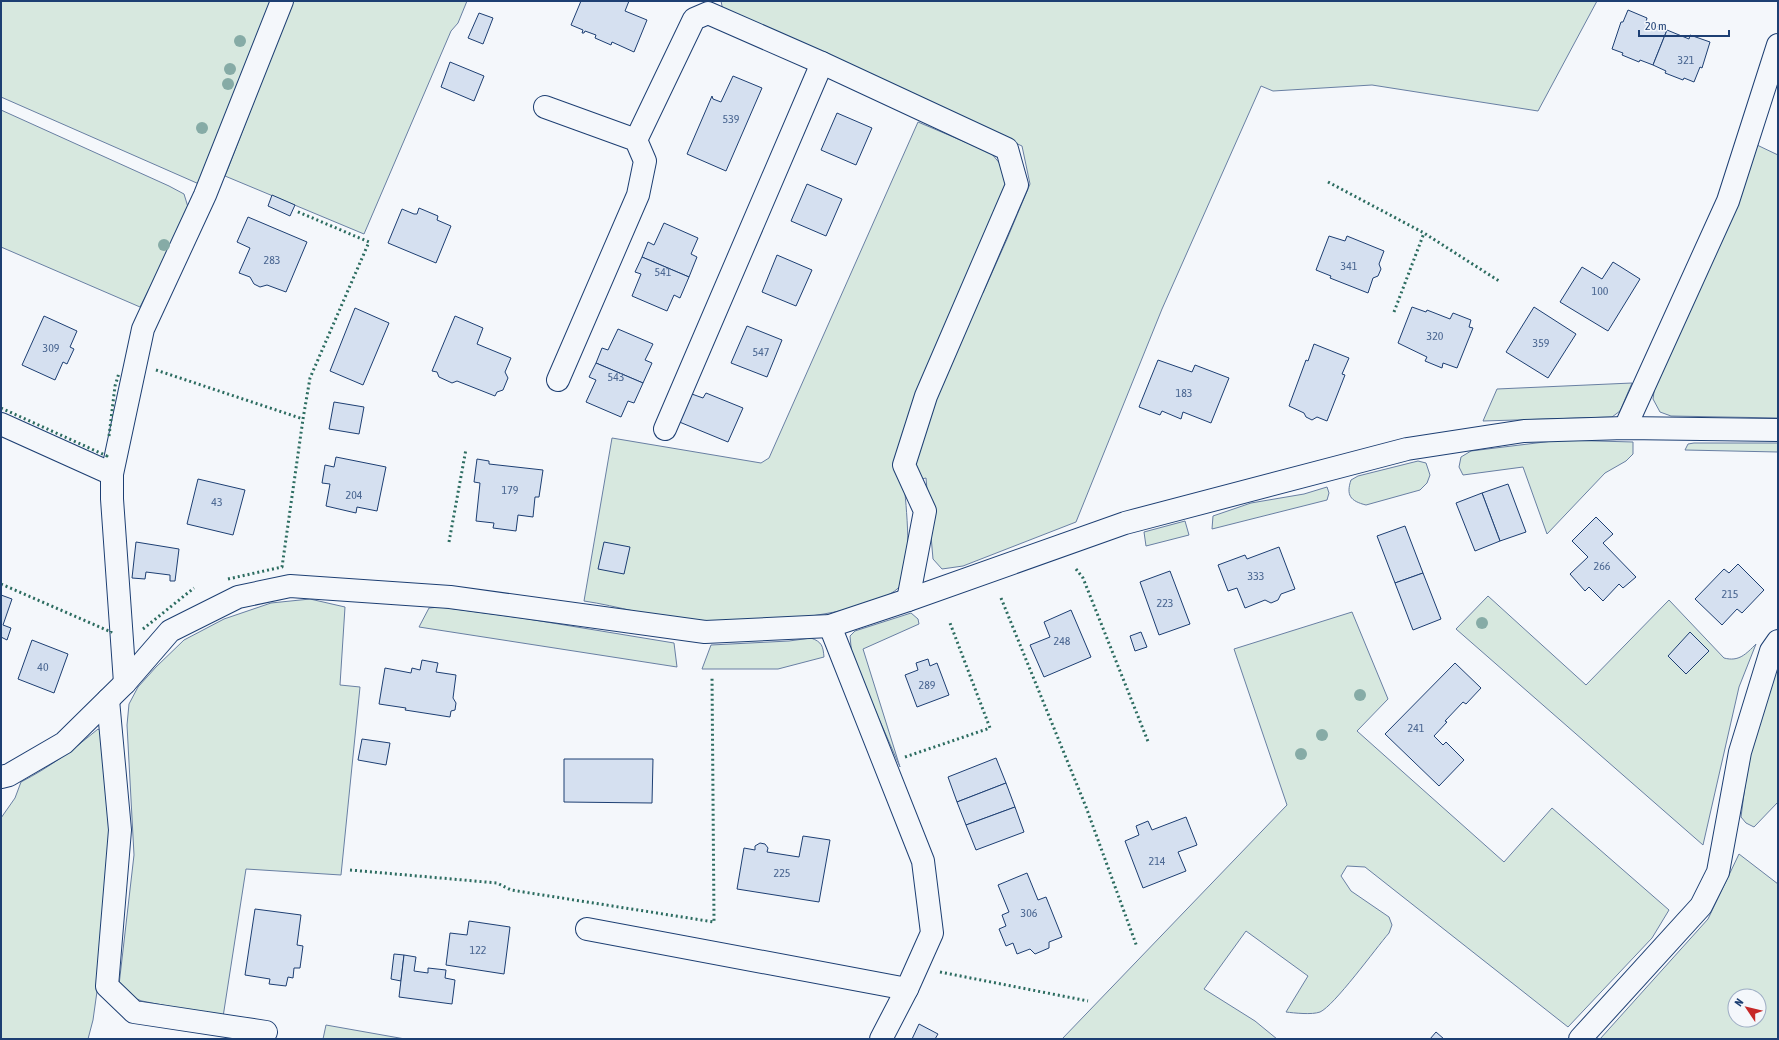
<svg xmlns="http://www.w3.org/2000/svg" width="1779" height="1040" viewBox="0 0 1779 1040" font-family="'Asap Condensed',sans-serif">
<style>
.green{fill:#d7e8df;stroke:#687fa3;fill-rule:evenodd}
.building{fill:#d5e0f0;stroke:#1d3f73}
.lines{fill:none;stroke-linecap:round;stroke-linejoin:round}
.minor-casing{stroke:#1d3f73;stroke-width:24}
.minor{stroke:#f4f7fb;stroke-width:22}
.hedge{stroke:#2c6c60;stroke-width:3;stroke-dasharray:2 3;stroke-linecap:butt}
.tree{fill:#86aba6}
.labels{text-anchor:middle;stroke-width:3;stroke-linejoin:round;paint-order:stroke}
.number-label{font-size:12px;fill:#4b6792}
</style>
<rect width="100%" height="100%" fill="#f4f7fb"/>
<g class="green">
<polygon points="1,1 272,1 199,184 1,97"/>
<polygon points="293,1 467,1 458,23 451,31 364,234 225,176"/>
<path d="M721 1H1597L1538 111 1372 85 1273 91 1261 86 1162 309 1076 522 963 566 942 569 933 559 926 478 904 483C906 504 913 569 901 585 875 618 726 627 686 621 652 617 618 606 584 601L612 438 761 463 769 458 918 122 991 153 1002 166 1008 196 946 330 983 293 1007 239 1030 184 1022 146 723 11Z"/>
<polygon points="1,110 169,186 184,194 188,207 174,240 140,307 1,247"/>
<polygon points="1757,145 1778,155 1778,418 1671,416 1660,412 1653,399 1656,377 1708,269"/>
<polygon points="1632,383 1620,411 1612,417 1483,421 1497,389"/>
<polygon points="1561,440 1633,442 1633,454 1626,461 1605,473 1547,534 1523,467 1463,475 1459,467 1461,457 1471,451"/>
<polygon points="1694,443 1778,443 1778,452 1685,450 1688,444"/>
<path d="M1418 461 1426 463 1430 475 1427 483 1420 490 1366 505C1350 501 1346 495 1351 480L1358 476Z"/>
<polygon points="1327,487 1329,493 1327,500 1212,529 1213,516 1251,503 1304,494"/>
<polygon points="1185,521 1189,535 1146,546 1144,532"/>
<path d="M1488 596 1586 685 1669 600 1724 658C1739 662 1746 654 1756 644L1739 687 1703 845 1456 629Z"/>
<polygon points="310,599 345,607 340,685 360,687 341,875 246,869 223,1017 142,1001 128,996 119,985 134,855 127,725 129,704 138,687 156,667 184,640 224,619 271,603"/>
<polygon points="440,607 522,618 674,643 677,667 419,627 429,608"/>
<path d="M1352 612 1388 699 1357 731 1504 862 1552 808 1669 910 1652 938 1568 1027 1365 867 1347 866 1341 876 1351 891 1389 917 1392 925 1389 933C1376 948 1334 1006 1320 1012 1312 1015 1294 1013 1286 1012L1308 976 1246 931 1204 989 1255 1021 1277 1039H1062L1287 805 1234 649Z"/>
<polygon points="911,613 918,619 919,624 863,649 900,767 852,657 850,636 855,631"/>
<path d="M811 638C822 642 823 646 824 657L778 669H702L711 645 789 641Z"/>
<polygon points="1778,657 1778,802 1754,827 1746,823 1741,817 1748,762"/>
<path d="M98 729 106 736 110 775V899L93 1020 88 1039H1V818L15 798 21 782C50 767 74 749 98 729Z"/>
<path d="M1739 854 1778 884V1039H1600L1708 919ZM1735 996H1759V1020H1735Z"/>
<polygon points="326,1025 405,1039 323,1039"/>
</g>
<g class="building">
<polygon points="581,1 629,1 625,11 647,20 634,52 612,42 611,45 595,38 596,35 585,31 584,33 582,33 583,30 571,25"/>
<polygon points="1628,10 1647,18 1646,22 1667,30 1653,65 1640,60 1639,62 1622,55 1623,53 1612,49 1621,22 1623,22"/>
<polygon points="479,13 493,18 483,44 468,38"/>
<polygon points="1667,30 1689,39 1690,35 1710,42 1702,68 1700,67 1694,82 1684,78 1683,80 1665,73 1666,71 1653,65"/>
<polygon points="450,62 484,76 474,101 441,87"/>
<polygon points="733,76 762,88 726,171 687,154 712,96 713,99 721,102"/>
<polygon points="837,113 872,128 856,165 821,150"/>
<polygon points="807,184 842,199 826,236 791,221"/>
<polygon points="272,195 295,205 290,216 268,206"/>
<polygon points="419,208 438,216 437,220 451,226 436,263 388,243 402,209 414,214 417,214"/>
<polygon points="248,217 307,242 286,292 267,285 260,287 254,284 250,277 239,273 250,248 237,242"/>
<polygon points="664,223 698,238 691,254 697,257 689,277 642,257 648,242 654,245"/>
<polygon points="1329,236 1345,241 1347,236 1384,251 1379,264 1381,269 1378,276 1373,278 1368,293 1330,278 1331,276 1316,270"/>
<polygon points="777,255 812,270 796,306 762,292"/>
<polygon points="642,257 689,277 680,298 674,295 667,311 632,296 641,274 635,272"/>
<polygon points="1613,262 1640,279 1608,331 1560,302 1582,267 1602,279"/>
<polygon points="1412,307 1426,312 1427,310 1450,319 1453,313 1471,320 1469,327 1473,328 1457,368 1443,363 1442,368 1425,361 1427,357 1398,343"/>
<polygon points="1534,307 1576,334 1548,378 1506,352"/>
<polygon points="355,308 389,323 363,385 330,371"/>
<polygon points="44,316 77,331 70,347 74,349 67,364 63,362 55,380 22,365"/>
<polygon points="455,316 483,328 477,344 511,358 505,372 508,378 503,390 497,392 495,396 457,381 452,383 439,377 437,372 432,371"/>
<polygon points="747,326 782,340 767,377 731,363"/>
<polygon points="618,329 653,344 645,360 652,363 643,383 596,363 602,348 608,350"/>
<polygon points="1314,344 1349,358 1342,374 1345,375 1327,421 1317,417 1312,420 1306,417 1304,413 1289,406 1306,360 1308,361"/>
<polygon points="1158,360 1192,372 1195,365 1229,378 1211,423 1183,412 1181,419 1162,411 1160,415 1139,407"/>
<polygon points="596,363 643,383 634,403 628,401 621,417 586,402 596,380 589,377"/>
<polygon points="689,393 703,398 706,393 743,408 728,442 677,421"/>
<polygon points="334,402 364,407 359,434 329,429"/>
<polygon points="336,457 386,467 377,511 357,507 356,513 326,506 330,484 322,483 325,465 334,467"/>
<polygon points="477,459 489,461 489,464 543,470 539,497 535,497 533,517 518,515 516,531 493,528 494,523 476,521 480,483 474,482"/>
<polygon points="198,479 245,490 233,535 187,524"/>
<polygon points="1508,484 1526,532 1500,541 1482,493"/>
<polygon points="1482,493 1500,541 1475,551 1456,503"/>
<polygon points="1596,517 1613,534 1603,543 1636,577 1623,588 1619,584 1603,601 1589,587 1585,591 1570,574 1588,557 1572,541"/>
<polygon points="1405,526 1423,573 1395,583 1377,536"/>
<polygon points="136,542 179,549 175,581 170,581 170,575 146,572 145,579 132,578"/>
<polygon points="604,542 630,547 624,574 598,569"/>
<polygon points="1279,547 1295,589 1281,594 1278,600 1271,603 1265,600 1245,608 1237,588 1228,591 1218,565 1245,555 1247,559"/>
<polygon points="1738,564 1764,590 1742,613 1737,609 1722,625 1695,599 1724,569 1729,573"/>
<polygon points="1170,571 1190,624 1159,635 1140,582"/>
<polygon points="1423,573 1441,619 1413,630 1395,583"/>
<polygon points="1,595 12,599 3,625 11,628 7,640 1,637"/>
<polygon points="1071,610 1091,657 1044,677 1030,645 1050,637 1044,622"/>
<polygon points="1141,632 1147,647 1135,651 1130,636"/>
<polygon points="1690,632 1709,651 1686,674 1668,656"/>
<polygon points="32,640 68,654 54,693 18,679"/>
<polygon points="928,659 930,666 937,663 949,695 917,707 905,675 918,670 916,663"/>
<polygon points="422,660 438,663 436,672 456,675 453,698 456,703 455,710 451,711 450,717 405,710 406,708 379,704 385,668 411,673 412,668 420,670"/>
<polygon points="1455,663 1481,688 1466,704 1463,702 1445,721 1447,722 1434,736 1443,745 1446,742 1464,760 1439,786 1385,734"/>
<polygon points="362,739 390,743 386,765 358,760"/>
<polygon points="996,758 1006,783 957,802 948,777"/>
<polygon points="564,759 653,759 652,803 564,802"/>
<polygon points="1006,783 1015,807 966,825 957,802"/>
<polygon points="1015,807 1024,832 976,850 966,825"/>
<polygon points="1186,817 1197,845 1178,852 1186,871 1143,888 1125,841 1139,835 1136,826 1148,821 1152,830"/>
<polygon points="803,836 830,840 819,902 737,889 744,848 755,850 755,846 760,843 765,844 768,848 767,852 799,857"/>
<polygon points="1027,873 1038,900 1046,897 1062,937 1049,942 1049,948 1035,954 1030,949 1017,954 1013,943 1006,946 999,929 1006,926 1002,915 1009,912 998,885"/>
<polygon points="255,909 301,915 297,945 303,946 300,968 294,968 293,978 288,977 286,986 269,984 270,979 245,975"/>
<polygon points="469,921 510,927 504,974 446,965 450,933 467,935"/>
<polygon points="394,954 404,955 401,981 391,979"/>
<polygon points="404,955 416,957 414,971 428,973 428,968 446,970 445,978 455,980 452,1004 399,997"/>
<polygon points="919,1024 938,1034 935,1039 912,1039"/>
<polygon points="1436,1032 1444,1039 1430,1039"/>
</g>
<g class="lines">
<g class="minor-casing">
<g id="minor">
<polyline points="545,107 636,140 645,161 638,195 558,380"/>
<polyline points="636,140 694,19 708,13 822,63 1007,149 1017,185 926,396 904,465 925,511 908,600"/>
<polyline points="1,424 112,474"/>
<polyline points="1625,428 1728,201 1778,45"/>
<polyline points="665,429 822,63"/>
<polyline points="125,683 112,499 112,474 143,329 205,195 282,1"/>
<polyline points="108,700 120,830 107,986 134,1012 266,1032"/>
<polyline points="1,777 9,775 64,743 125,683 170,631 238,597 290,586 450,597 705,632 830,626 908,600 1125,523 1407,449 1524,431 1625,428 1778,430"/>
<polyline points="587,929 907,989 932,933 923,861 830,626"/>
<polyline points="881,1039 907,989"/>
<polyline points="1580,1039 1701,906 1718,872 1740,752 1771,651 1778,641"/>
</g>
</g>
<use href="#minor" class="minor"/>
<g class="hedge">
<polyline points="1328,182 1424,233 1499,281"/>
<polyline points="1394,312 1424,233"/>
<polyline points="156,370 303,419 310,378 369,242 296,211"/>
<polyline points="1,408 107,456 107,455"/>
<polyline points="109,436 115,386 119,373"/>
<polyline points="449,542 466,449"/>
<polyline points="1076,569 1083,578 1149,744"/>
<polyline points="228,579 282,567 303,419"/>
<polyline points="1,584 111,632 111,631"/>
<polyline points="1001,598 1086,807 1137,947"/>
<polyline points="143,629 194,588"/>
<polyline points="905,757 990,728 950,623"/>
<polyline points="350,870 497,883 511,890 714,922 712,676"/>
<polyline points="940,972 1088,1001"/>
</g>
</g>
<g class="tree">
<circle cx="240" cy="41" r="6"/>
<circle cx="230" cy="69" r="6"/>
<circle cx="228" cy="84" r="6"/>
<circle cx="202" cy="128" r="6"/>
<circle cx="164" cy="245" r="6"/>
<circle cx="1482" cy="623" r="6"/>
<circle cx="1360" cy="695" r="6"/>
<circle cx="1322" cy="735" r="6"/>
<circle cx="1301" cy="754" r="6"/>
</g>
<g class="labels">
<g class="number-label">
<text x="1686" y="64">321</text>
<text x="731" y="123">539</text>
<text x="272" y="264">283</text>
<text x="1349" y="270">341</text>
<text x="663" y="276">541</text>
<text x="1600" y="295">100</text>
<text x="1435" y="340">320</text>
<text x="1541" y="347">359</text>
<text x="51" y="352">309</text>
<text x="761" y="356">547</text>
<text x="616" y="381">543</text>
<text x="1184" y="397">183</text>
<text x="510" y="494">179</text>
<text x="354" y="499">204</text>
<text x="217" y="506">43</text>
<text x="1602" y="570">266</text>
<text x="1256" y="580">333</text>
<text x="1730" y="598">215</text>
<text x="1165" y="607">223</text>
<text x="1062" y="645">248</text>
<text x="43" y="671">40</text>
<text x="927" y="689">289</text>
<text x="1416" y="732">241</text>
<text x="1157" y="865">214</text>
<text x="782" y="877">225</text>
<text x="1029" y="917">306</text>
<text x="478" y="954">122</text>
</g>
</g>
<rect width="1779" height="1040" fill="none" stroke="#1d3f73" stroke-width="4"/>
<g transform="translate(1747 1008) rotate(305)"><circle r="19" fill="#f4f7fb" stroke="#9eadc5"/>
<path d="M0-3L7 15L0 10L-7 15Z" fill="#c62828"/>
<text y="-6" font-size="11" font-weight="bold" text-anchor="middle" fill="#1d3f73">N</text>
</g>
<path d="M1639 30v6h90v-6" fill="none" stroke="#1d3f73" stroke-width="2"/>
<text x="1645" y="30" font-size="12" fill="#1d3f73" stroke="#f4f7fb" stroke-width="3" paint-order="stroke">20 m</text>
</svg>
